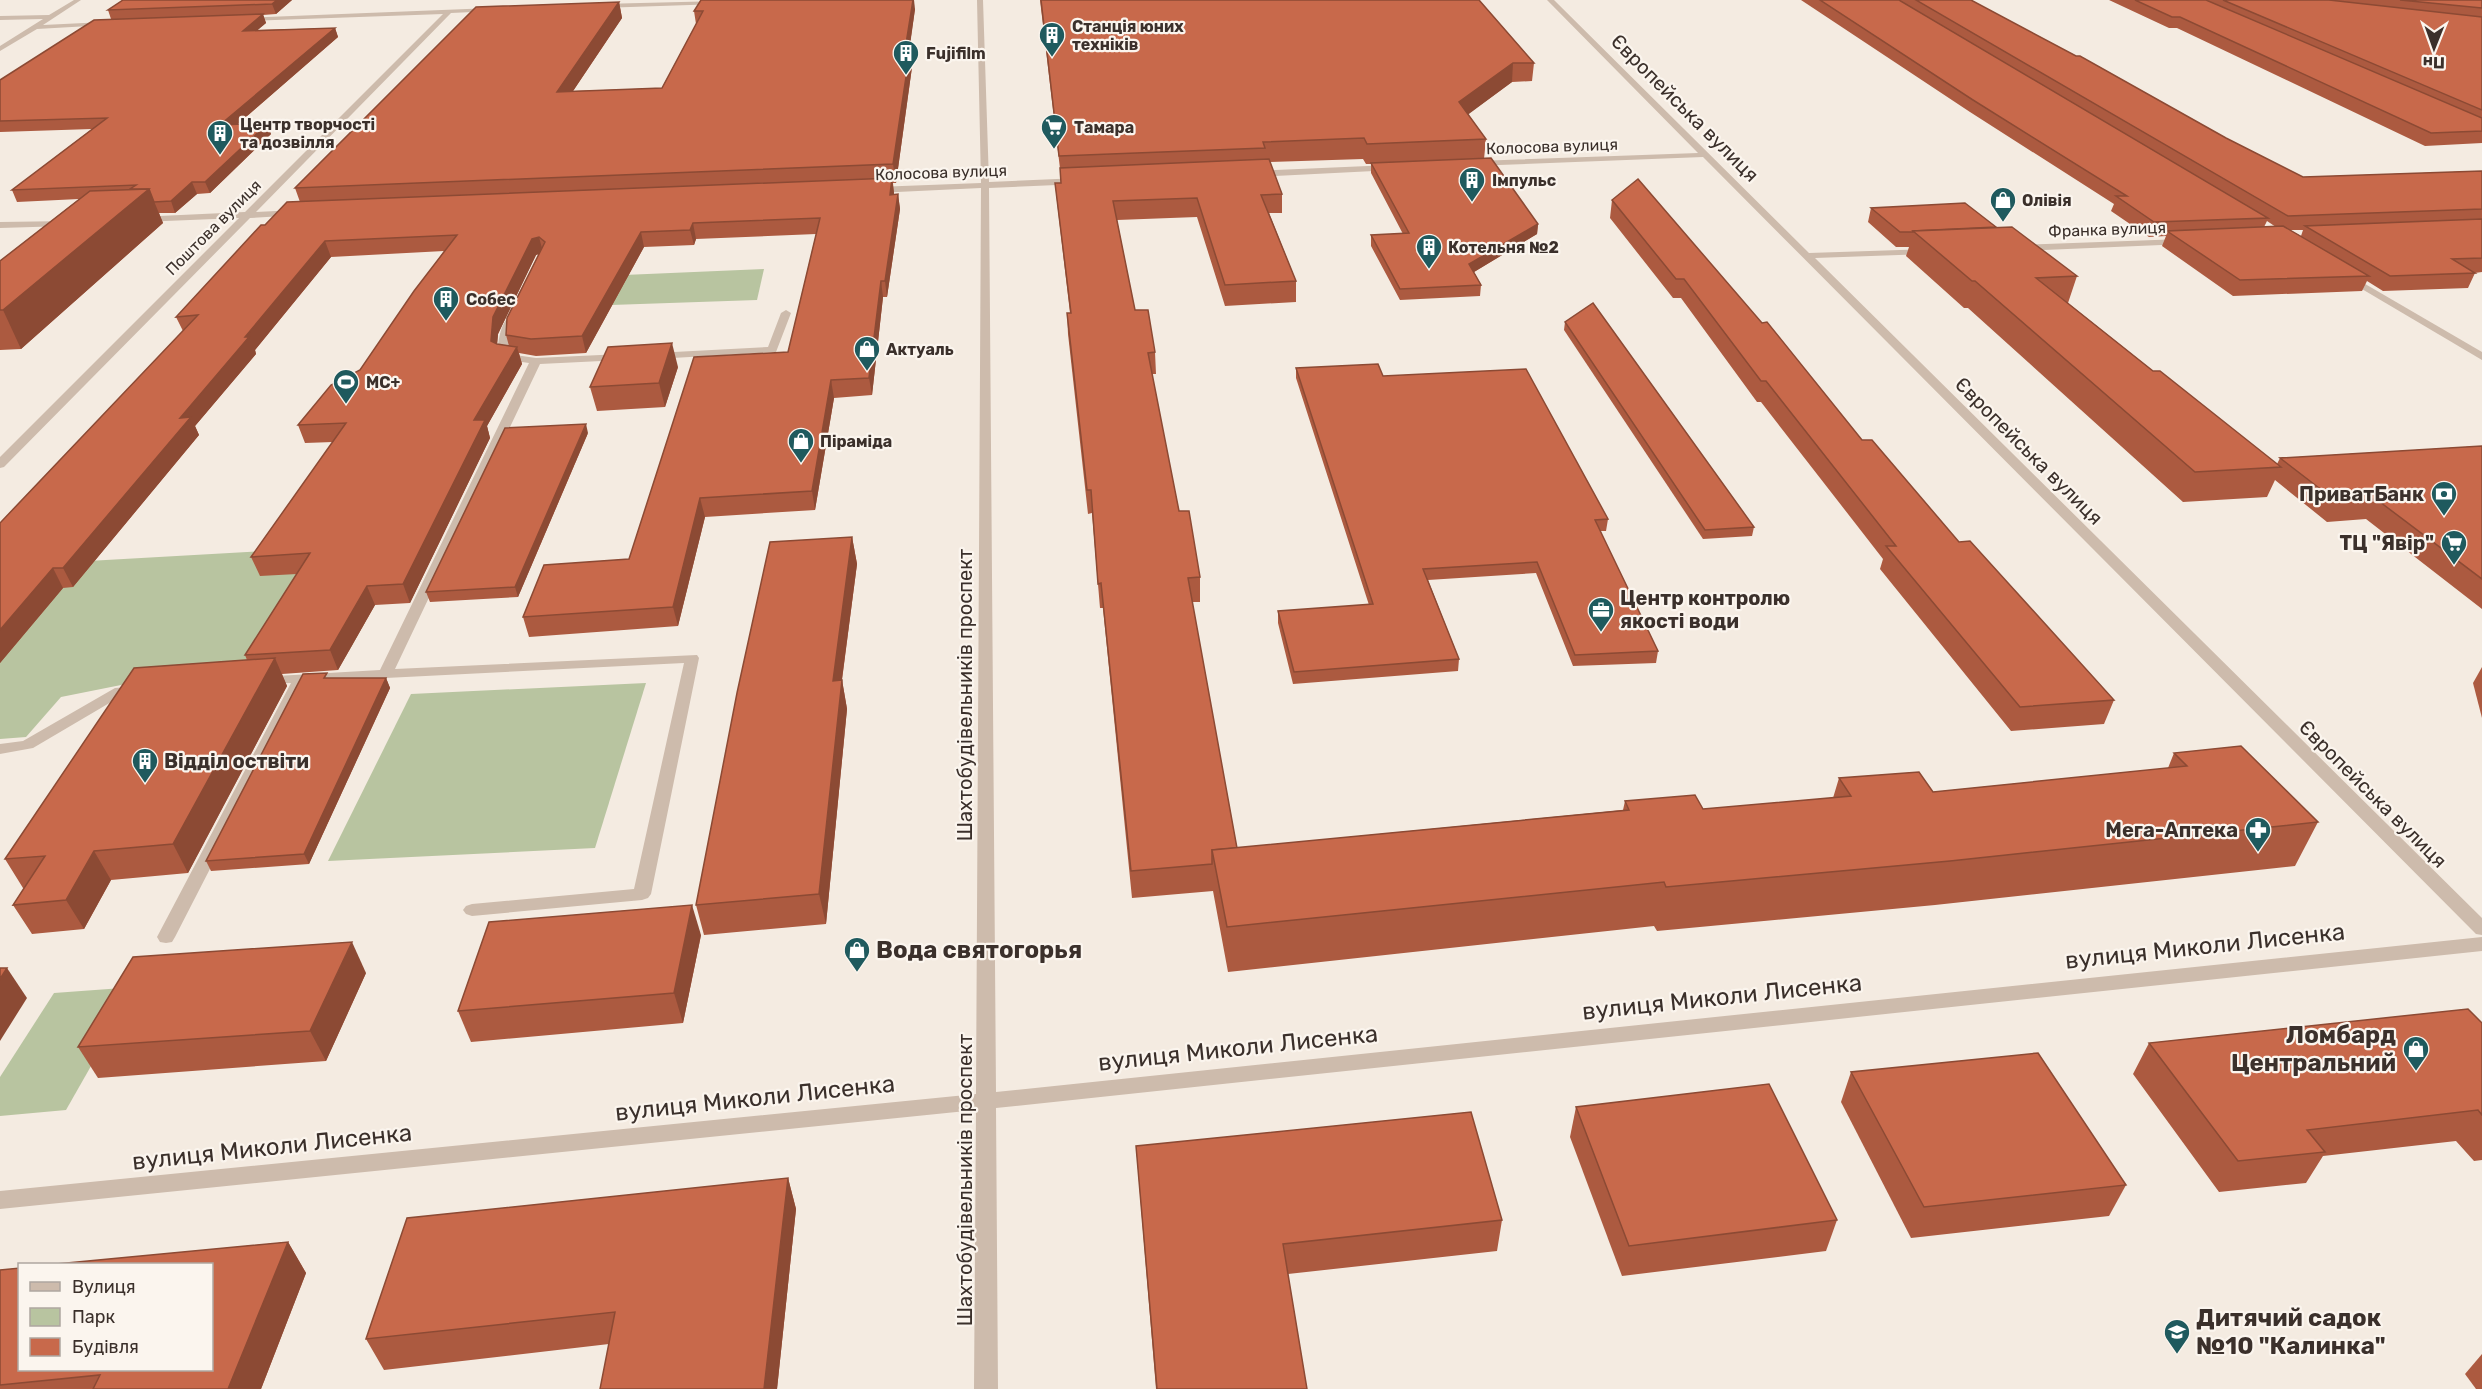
<svg xmlns="http://www.w3.org/2000/svg" width="2482" height="1389" viewBox="0 0 2482 1389" font-family="Rubik,sans-serif">
<style>
.green{fill:#b8c4a0}
.lines{fill:none;stroke-linecap:round;stroke-linejoin:round}
.minor{fill:#cdbbac;fill-rule:evenodd}
.wall{fill:#ac5a40;fill-rule:evenodd}
.shaded-wall{fill:#8c4a34}
.building{fill:#c8694b;stroke:#8c4a34;stroke-width:1.5}
.labels{text-anchor:middle;stroke-width:4.5;stroke-linejoin:round;paint-order:stroke}
.far-poi-label{font-size:16px;font-weight:bold;fill:#3b302b;stroke:#fbf5ee;text-anchor:start}
.far-street-label{font-size:16px;fill:#3b302b;stroke:#fbf5ee}
.street-label{font-size:20px;fill:#3b302b;stroke:#fbf5ee}
.poi-label{font-size:20px;font-weight:bold;fill:#3b302b;stroke:#fbf5ee;text-anchor:end}
.near-street-label{font-size:24px;fill:#3b302b;stroke:#fbf5ee}
.near-poi-label{font-size:24px;font-weight:bold;fill:#3b302b;stroke:#fbf5ee;text-anchor:start}
</style>
<rect width="100%" height="100%" fill="#f4ebe1"/>
<g class="green">
<polygon points="764,269 757,300 611,305 624,275"/>
<polygon points="409,543 349,651 266,656 61,697 26,737 0,739 0,566"/>
<polygon points="646,683 595,848 328,861 411,694"/>
<polygon points="136,987 66,1110 0,1116 0,1077 54,993"/>
</g>
<g class="lines">
<g class="minor">
<polygon points="74,0 81,0 43,25 105,22 107,25 37,29 0,51 0,46 43,19 0,20 0,16 49,15"/>
<polygon points="977,0 983,0 989,182 1080,178 1084,181 1080,184 989,188 996,1092 2482,937 2482,951 996,1108 998,1389 974,1389 976,1110 0,1209 0,1191 976,1094 981,188 876,193 872,190 876,187 981,183"/>
<polygon points="1547,0 1554,0 1809,253 1930,249 1932,251 1927,254 1815,258 2482,918 2482,935 2476,934 1703,157 1472,166 1471,164 1475,161 1698,153"/>
<polygon points="722,1 720,4 600,8 597,6 600,4"/>
<polygon points="492,8 494,11 451,13 256,212 297,210 300,211 300,215 250,218 4,467 0,468 0,457 239,218 141,222 136,219 138,217 245,212 443,14 246,21 244,18"/>
<polygon points="1391,165 1395,168 1394,170 1253,177 1249,174 1253,171"/>
<polygon points="69,221 69,225 66,226 0,228 0,222"/>
<polygon points="2182,239 2185,240 2185,244 2017,251 2012,248 2017,245"/>
<polygon points="2348,274 2482,352 2482,360 2345,279 2343,277"/>
<polygon points="786,310 791,313 776,352 655,359 650,356 655,353 768,347 781,313"/>
<path d="M513 314 518 317 510 334 508 354 536 358 622 354 627 357 622 360 540 364 395 669 697 655 699 658 651 894 648 898 642 900 472 916 466 914 463 910 466 906 472 904 634 889 684 663 306 682 175 937 172 942 166 943 160 942 157 937 291 683 264 684 257 680 259 677 380 670 529 363 502 359 497 356C498 343 500 320 513 314Z"/>
<polygon points="138,686 143,687 145,690 143,693 123,695 33,748 0,754 0,744 23,741 115,688"/>
</g>
</g>
<g class="wall">
<polygon points="123,0 292,0 276,14 263,15 266,23 257,30 335,28 338,37 238,124 271,134 210,193 197,194 175,213 159,213 163,223 21,349 0,350 0,261 79,199 17,202 12,190 92,129 0,132 0,80 111,19 108,10"/>
<polygon points="1040,0 1479,0 1534,63 1532,81 1512,82 1468,114 1486,139 1484,159 1538,224 1537,234 1474,272 1481,285 1480,296 1400,300 1371,246 1371,235 1403,234 1371,173 1371,164 1366,164 1363,159 1270,162 1282,194 1282,213 1269,213 1296,281 1296,302 1225,306 1197,217 1117,220 1135,310 1155,352 1156,374 1152,374 1179,511 1200,577 1200,602 1192,602 1237,848 1623,810 1625,801 1703,809 1833,798 1839,778 1933,792 2168,768 2174,753 2318,822 2295,866 1935,905 1657,931 1654,926 1228,972 1213,891 1132,898 1103,608 1100,608 1092,513 1088,514 1068,334 1067,313 1070,313 1057,202 1055,183 1061,183 1061,177"/>
<path d="M1801 0H1971L2226 138 2303 177 2482 171V272L2475 273 2468 288 2383 291 2367 281 2362 291 2233 296 2162 246 2166 236 2149 237 2111 211 2114 204 1970 112ZM2267 221 2276 227H2264ZM2290 230H2303L2301 236Z"/>
<polygon points="2109,0 2482,0 2482,143 2425,146 2177,28 2169,28"/>
<path d="M619 2 622 18 573 91 662 88 696 24 694 11 915 9 909 50H910L912 67 896 183H893L894 195 898 194 900 209 887 297H883L872 395 834 398 815 510 705 517 678 626 529 637 523 617 629 559 788 352 816 234 696 239 694 245 644 247 586 353 536 356 519 353 522 364 487 426 490 438 410 603 375 605 338 670 282 674 287 686 188 873 111 880 84 929 32 934 13 905 24 888H23L5 859 247 660 245 655 297 574 260 576 251 557 333 442 305 443 298 425 360 370 444 251 331 257 255 350 256 354 195 426 199 435 73 587 63 588 0 663V523L183 331 176 317 265 225 300 202 295 188ZM539 254 506 335 509 346 497 344 498 334 536 255Z"/>
<polygon points="1612,200 1862,440 1959,542 2114,700 2104,724 2011,731 1880,569 1883,559 1761,402 1757,402 1681,298 1673,298 1610,218"/>
<polygon points="1871,208 1996,227 2077,276 2068,303 2153,371 2277,464 2280,458 2482,446 2482,609 2366,519 2327,522 2275,480 2267,497 2183,502 1968,308 1964,308 1906,256 1909,247 1896,247 1868,222"/>
<polygon points="1565,322 1754,527 1752,536 1703,539 1564,330"/>
<polygon points="678,367 665,407 597,411 590,387"/>
<polygon points="1296,368 1383,376 1608,519 1606,531 1600,531 1658,651 1656,663 1573,666 1536,573 1428,580 1459,659 1458,671 1293,684 1278,623 1278,611 1369,605 1296,378"/>
<polygon points="588,433 518,597 430,602 426,592"/>
<polygon points="852,537 857,564 842,680 847,709 826,924 704,935 696,905"/>
<polygon points="2482,667 2482,718 2473,683"/>
<polygon points="386,678 390,688 309,864 211,871 206,861"/>
<polygon points="701,935 683,1023 471,1042 458,1011"/>
<polygon points="366,973 326,1061 98,1078 78,1047"/>
<polygon points="2482,1023 2482,1160 2474,1161 2456,1141 2323,1156 2306,1183 2219,1192 2133,1074 2149,1043"/>
<polygon points="1851,1072 2126,1185 2109,1216 1911,1238 1841,1102"/>
<polygon points="1576,1107 1837,1220 1826,1251 1622,1276 1570,1137"/>
<polygon points="1136,1146 1502,1220 1497,1251 1288,1274 1307,1389 1156,1389"/>
<polygon points="788,1178 796,1209 777,1389 600,1389 609,1344 384,1370 366,1339"/>
<polygon points="288,1242 306,1273 261,1389 0,1389 0,1270"/>
<polygon points="2482,1354 2482,1389 2476,1389 2465,1374"/>
</g>
<g class="shaded-wall">
<polygon points="277,0 292,0 276,14 272,4"/>
<polygon points="913,0 914,0 915,9 907,67 905,50"/>
<polygon points="619,2 622,18 561,109 557,92"/>
<polygon points="263,14 266,23 246,40 243,31"/>
<polygon points="335,28 338,37 224,136 220,125"/>
<polygon points="910,50 912,67 896,183 893,164"/>
<polygon points="1513,63 1512,82 1458,122 1459,102"/>
<polygon points="268,123 271,134 210,193 205,182"/>
<polygon points="892,178 894,193 892,210 890,195"/>
<polygon points="192,182 197,194 175,213 171,201"/>
<polygon points="149,189 163,223 21,349 3,310"/>
<polygon points="898,194 900,209 887,297 885,281"/>
<polygon points="693,223 696,239 694,245 690,230"/>
<polygon points="1538,224 1537,234 1469,275 1469,264"/>
<polygon points="641,232 644,247 586,353 582,336"/>
<polygon points="539,237 543,252 536,255 498,334 496,358 491,341 493,317 532,239"/>
<polygon points="325,241 331,257 255,350 256,354 195,426 199,435 73,587 63,568 180,418 245,337"/>
<polygon points="881,281 883,297 872,395 869,378"/>
<polygon points="672,343 678,367 665,407 659,383"/>
<polygon points="517,347 522,364 487,426 490,438 410,603 403,584 474,420"/>
<polygon points="831,380 834,398 815,510 812,491"/>
<polygon points="586,424 588,433 518,597 515,587"/>
<polygon points="700,498 705,517 678,626 673,607"/>
<polygon points="852,537 857,564 838,709 833,681"/>
<polygon points="53,568 63,588 0,663 0,630"/>
<polygon points="367,586 375,605 338,670 330,650"/>
<polygon points="275,658 287,686 188,873 173,844"/>
<polygon points="386,678 390,688 309,864 304,854"/>
<polygon points="842,680 847,709 826,924 819,894"/>
<polygon points="94,851 111,880 84,929 66,900"/>
<polygon points="692,905 701,935 683,1023 674,993"/>
<polygon points="352,942 366,973 326,1061 310,1031"/>
<polygon points="7,968 27,998 0,1041 0,979"/>
<polygon points="788,1178 796,1209 777,1389 764,1389"/>
<polygon points="288,1242 306,1273 261,1389 228,1389"/>
</g>
<g class="building">
<polygon points="123,0 277,0 272,4 108,10"/>
<polygon points="701,0 913,0 905,50 910,50 893,164 295,188 476,7 619,2 557,92 662,88 703,11 694,11"/>
<polygon points="1041,0 1479,0 1534,63 1513,63 1459,102 1486,139 1367,144 1364,138 1263,142 1265,148 1059,156"/>
<polygon points="1820,0 1899,0 2268,218 2154,222 2116,196 2127,196 1973,100"/>
<polygon points="1916,0 1971,0 2076,56 2080,56 2226,138 2303,177 2482,171 2482,209 2288,216"/>
<polygon points="2135,0 2206,0 2482,118 2482,131 2431,133 2180,17 2172,17"/>
<polygon points="2223,0 2329,0 2482,17 2482,110"/>
<polygon points="2400,0 2482,0 2482,8"/>
<polygon points="263,14 243,31 335,28 220,125 268,123 205,182 192,182 171,201 154,202 149,189 130,189 136,185 12,190 107,118 0,121 0,80 94,20"/>
<polygon points="1491,158 1538,224 1469,264 1481,285 1400,289 1371,235 1409,233 1371,163"/>
<polygon points="1269,159 1282,194 1261,195 1296,281 1225,285 1197,198 1113,201 1135,310 1148,310 1155,352 1148,353 1179,511 1189,511 1200,577 1188,578 1237,848 1212,850 1212,864 1131,871 1101,583 1098,584 1091,490 1087,490 1067,313 1071,313 1055,183 1061,183 1060,168"/>
<polygon points="892,178 890,195 898,194 885,281 881,281 869,378 831,380 812,491 700,498 673,607 523,617 544,565 629,559 694,357 788,352 820,218 693,223 690,230 641,232 582,336 531,339 506,335 507,318 545,242 539,237 532,239 493,317 491,341 497,344 517,347 474,420 485,420 403,584 367,586 330,650 245,655 310,553 251,557 346,423 298,425 331,385 360,370 414,291 457,235 325,241 245,337 249,337 180,418 191,417 63,568 53,568 0,630 0,523 198,315 176,317 261,225 265,225 287,202"/>
<polygon points="1638,179 1762,323 1767,322 1862,440 1872,440 1959,542 1970,541 2114,700 2020,707 1886,546 1896,546 1766,381 1761,381 1684,279 1676,279 1612,200"/>
<polygon points="149,189 3,310 0,310 0,261 90,191"/>
<polygon points="1965,203 1996,227 1913,231 1913,232 1900,232 1871,208"/>
<polygon points="2482,219 2482,258 2452,259 2475,273 2390,276 2305,226"/>
<polygon points="2283,226 2369,276 2240,280 2167,231"/>
<polygon points="2012,227 2077,276 2036,278 2153,371 2160,371 2281,467 2195,472 1975,281 1972,281 1913,231"/>
<polygon points="1593,303 1754,527 1705,530 1565,322"/>
<polygon points="672,343 659,383 590,387 608,347"/>
<polygon points="1378,364 1383,376 1526,369 1608,519 1595,520 1658,651 1575,655 1537,562 1423,569 1459,659 1294,672 1278,611 1373,604 1296,368"/>
<polygon points="586,424 515,587 426,592 505,428"/>
<polygon points="2482,446 2482,579 2376,499 2336,501 2280,458"/>
<polygon points="852,537 833,681 842,680 819,894 696,905 737,693 770,542"/>
<polygon points="275,658 173,844 94,851 66,900 13,905 45,856 5,859 134,668"/>
<polygon points="327,673 324,678 386,678 304,854 206,861 303,674"/>
<polygon points="2241,746 2318,822 1950,861 1666,887 1664,882 1227,927 1212,850 1629,810 1625,801 1695,795 1703,809 1851,796 1839,778 1919,772 1933,792 2187,766 2174,753"/>
<polygon points="692,905 674,993 458,1011 489,922"/>
<polygon points="352,942 310,1031 78,1047 133,957"/>
<polygon points="0,968 7,968 0,979"/>
<polygon points="2468,1009 2482,1023 2482,1115 2478,1110 2307,1130 2325,1152 2238,1161 2149,1043"/>
<polygon points="2038,1053 2126,1185 1924,1207 1851,1072"/>
<polygon points="1769,1084 1837,1220 1629,1246 1576,1107"/>
<polygon points="1471,1112 1502,1220 1283,1244 1307,1389 1157,1389 1136,1146"/>
<polygon points="788,1178 764,1389 600,1389 615,1312 366,1339 407,1218"/>
<polygon points="288,1242 228,1389 93,1389 100,1375 0,1385 0,1270 20,1268 20,1370 212,1370 212,1264 56,1264"/>
</g>
<defs>
<g id="building-pin" transform="scale(1.35)"><path d="M0 17L-7.5 6A9.5 9.5 0 1 1 7.5 6Z" fill="#1f5a5e" stroke="#fbf5ee"/><path d="M-4-6H4V6H1V3H-1V6H-4ZM-2.5-4.3h1.7v1.8h-1.7ZM.8-4.3h1.7v1.8H.8ZM-2.5-1h1.7V.8h-1.7ZM.8-1h1.7V.8H.8Z" fill="#fff"/></g>
<g id="supermarket-pin" transform="scale(1.35)"><path d="M0 17L-7.5 6A9.5 9.5 0 1 1 7.5 6Z" fill="#1f5a5e" stroke="#fbf5ee"/><path d="M-6-5.5h2.5l.6 2H6L4.5 2H-2.5L-4.4-4H-6ZM-1.5 3.2a1.3 1.3 0 1 0 .1 0ZM3 3.2a1.3 1.3 0 1 0 .1 0Z" fill="#fff"/></g>
<g id="shop-pin" transform="scale(1.35)"><path d="M0 17L-7.5 6A9.5 9.5 0 1 1 7.5 6Z" fill="#1f5a5e" stroke="#fbf5ee"/><path d="M-5-2.5h2.3a2.7 3.5 0 0 1 5.4 0H5L5.5 6h-11ZM-1.5-2.5h3a1.5 2.3 0 0 0-3 0Z" fill="#fff"/></g>
<g id="stadium-pin" transform="scale(1.35)"><path d="M0 17L-7.5 6A9.5 9.5 0 1 1 7.5 6Z" fill="#1f5a5e" stroke="#fbf5ee"/><path d="M0-5a6.5 5 0 1 0 0 10a6.5 5 0 1 0 0-10ZM-3.5-1.8h7v3.6h-7Z" fill="#fff"/></g>
<g id="bank-pin" transform="scale(1.35)"><path d="M0 17L-7.5 6A9.5 9.5 0 1 1 7.5 6Z" fill="#1f5a5e" stroke="#fbf5ee"/><path d="M-6-4H6V4H-6ZM0-2.3a2.3 2.3 0 1 0 0 4.6a2.3 2.3 0 1 0 0-4.6Z" fill="#fff"/></g>
<g id="office-pin" transform="scale(1.35)"><path d="M0 17L-7.5 6A9.5 9.5 0 1 1 7.5 6Z" fill="#1f5a5e" stroke="#fbf5ee"/><path d="M-6-3h4V-5.5h4V-3h4V5H-6ZM-1-4.5V-3h2v-1.5ZM-6 0V1H6V0Z" fill="#fff"/></g>
<g id="pharmacy-pin" transform="scale(1.35)"><path d="M0 17L-7.5 6A9.5 9.5 0 1 1 7.5 6Z" fill="#1f5a5e" stroke="#fbf5ee"/><path d="M-2-6h4v4h4v4h-4v4h-4v-4h-4v-4h4Z" fill="#fff"/></g>
<g id="school-pin" transform="scale(1.35)"><path d="M0 17L-7.5 6A9.5 9.5 0 1 1 7.5 6Z" fill="#1f5a5e" stroke="#fbf5ee"/><path d="M0-5L7-2L0 1L-7-2ZM-4 1L0 2.5L4 1V4Q0 6-4 4Z" fill="#fff"/></g>
</defs>
<g fill-rule="evenodd">
<use href="#building-pin" x="1052" y="35"/>
<use href="#building-pin" x="906" y="53"/>
<use href="#supermarket-pin" x="1054" y="127"/>
<use href="#building-pin" x="220" y="133"/>
<use href="#building-pin" x="1472" y="180"/>
<use href="#shop-pin" x="2003" y="200"/>
<use href="#building-pin" x="1429" y="247"/>
<use href="#building-pin" x="446" y="299"/>
<use href="#shop-pin" x="867" y="349"/>
<use href="#stadium-pin" x="346" y="382"/>
<use href="#shop-pin" x="801" y="441"/>
<use href="#bank-pin" x="2444" y="494"/>
<use href="#supermarket-pin" x="2454" y="543"/>
<use href="#office-pin" x="1601" y="610"/>
<use href="#building-pin" x="145" y="761"/>
<use href="#pharmacy-pin" x="2258" y="830"/>
<use href="#shop-pin" x="857" y="950"/>
<use href="#shop-pin" x="2416" y="1049"/>
<use href="#school-pin" x="2177" y="1332"/>
</g>
<g class="labels">
<g class="far-poi-label">
<text x="1072" y="32">Станція юних<tspan x="1072" dy="18">техніків</tspan></text>
<text x="926" y="59">Fujifilm</text>
<text x="240" y="130">Центр творчості<tspan x="240" dy="18">та дозвілля</tspan></text>
<text x="1074" y="133">Тамара</text>
<text x="1492" y="186">Імпульс</text>
<text x="2022" y="206">Олівія</text>
<text x="1448" y="253">Котельня №2</text>
<text x="466" y="305">Собес</text>
<text x="886" y="355">Актуаль</text>
<text x="366" y="388">МС+</text>
<text x="820" y="447">Піраміда</text>
</g>
<g class="far-street-label">
<text transform="translate(1552 146) rotate(-2)" y="6">Колосова вулиця</text>
<text transform="translate(941 172) rotate(-2)" y="6">Колосова вулиця</text>
<text transform="translate(213 227) rotate(-45)" y="6">Поштова вулиця</text>
<text transform="translate(2107 229) rotate(-2)" y="6">Франка вулиця</text>
</g>
<g class="street-label">
<text transform="translate(1685 108) rotate(45)" y="7">Європейська вулиця</text>
<text transform="translate(2029 451) rotate(45)" y="7">Європейська вулиця</text>
<text transform="translate(965 695) rotate(-90)" y="7">Шахтобудівельників проспект</text>
<text transform="translate(2373 794) rotate(45)" y="7">Європейська вулиця</text>
<text transform="translate(965 1180) rotate(-90)" y="7">Шахтобудівельників проспект</text>
</g>
<g class="poi-label">
<text x="2424" y="501">ПриватБанк</text>
<text x="2434" y="550">ТЦ "Явір"</text>
<text x="1620" y="605" text-anchor="start">Центр контролю<tspan x="1620" dy="23">якості води</tspan></text>
<text x="164" y="768" text-anchor="start">Відділ оствіти</text>
<text x="2238" y="837">Мега-Аптека</text>
</g>
<g class="near-street-label">
<text transform="translate(2205 946) rotate(-6)" y="8">вулиця Миколи Лисенка</text>
<text transform="translate(1722 997) rotate(-6)" y="8">вулиця Миколи Лисенка</text>
<text transform="translate(1238 1048) rotate(-6)" y="8">вулиця Миколи Лисенка</text>
<text transform="translate(755 1098) rotate(-6)" y="8">вулиця Миколи Лисенка</text>
<text transform="translate(272 1147) rotate(-6)" y="8">вулиця Миколи Лисенка</text>
</g>
<g class="near-poi-label">
<text x="876" y="958">Вода святогорья</text>
<text x="2396" y="1043" text-anchor="end">Ломбард<tspan x="2396" dy="28">Центральний</tspan></text>
<text x="2196" y="1326">Дитячий садок<tspan x="2196" dy="28">№10 "Калинка"</tspan></text>
</g>
</g>
<rect x="18" y="1263" width="195" height="108" fill="#fbf5ee" stroke="#aea6a0" stroke-width="1.5"/>
<rect x="30" y="1282" width="30" height="9" fill="#cdbbac" stroke="#aea6a0" stroke-width="1.5"/>
<text x="72" y="1293" font-size="18" fill="#3b302b">Вулиця</text>
<rect x="30" y="1308" width="30" height="18" fill="#b8c4a0" stroke="#aea6a0" stroke-width="1.5"/>
<text x="72" y="1323" font-size="18" fill="#3b302b">Парк</text>
<rect x="30" y="1338" width="30" height="18" fill="#c8694b" stroke="#aea6a0" stroke-width="1.5"/>
<text x="72" y="1353" font-size="18" fill="#3b302b">Будівля</text>
<g transform="translate(2434 48) rotate(181)" stroke="#fbf5ee" stroke-width="4.5" paint-order="stroke">
<path d="M0-4.5L10 22L0 15L-10 22Z" fill="#3b302b"/>
<text y="-9" font-size="16" font-weight="bold" text-anchor="middle" fill="#3b302b">Пн</text>
</g>
</svg>
